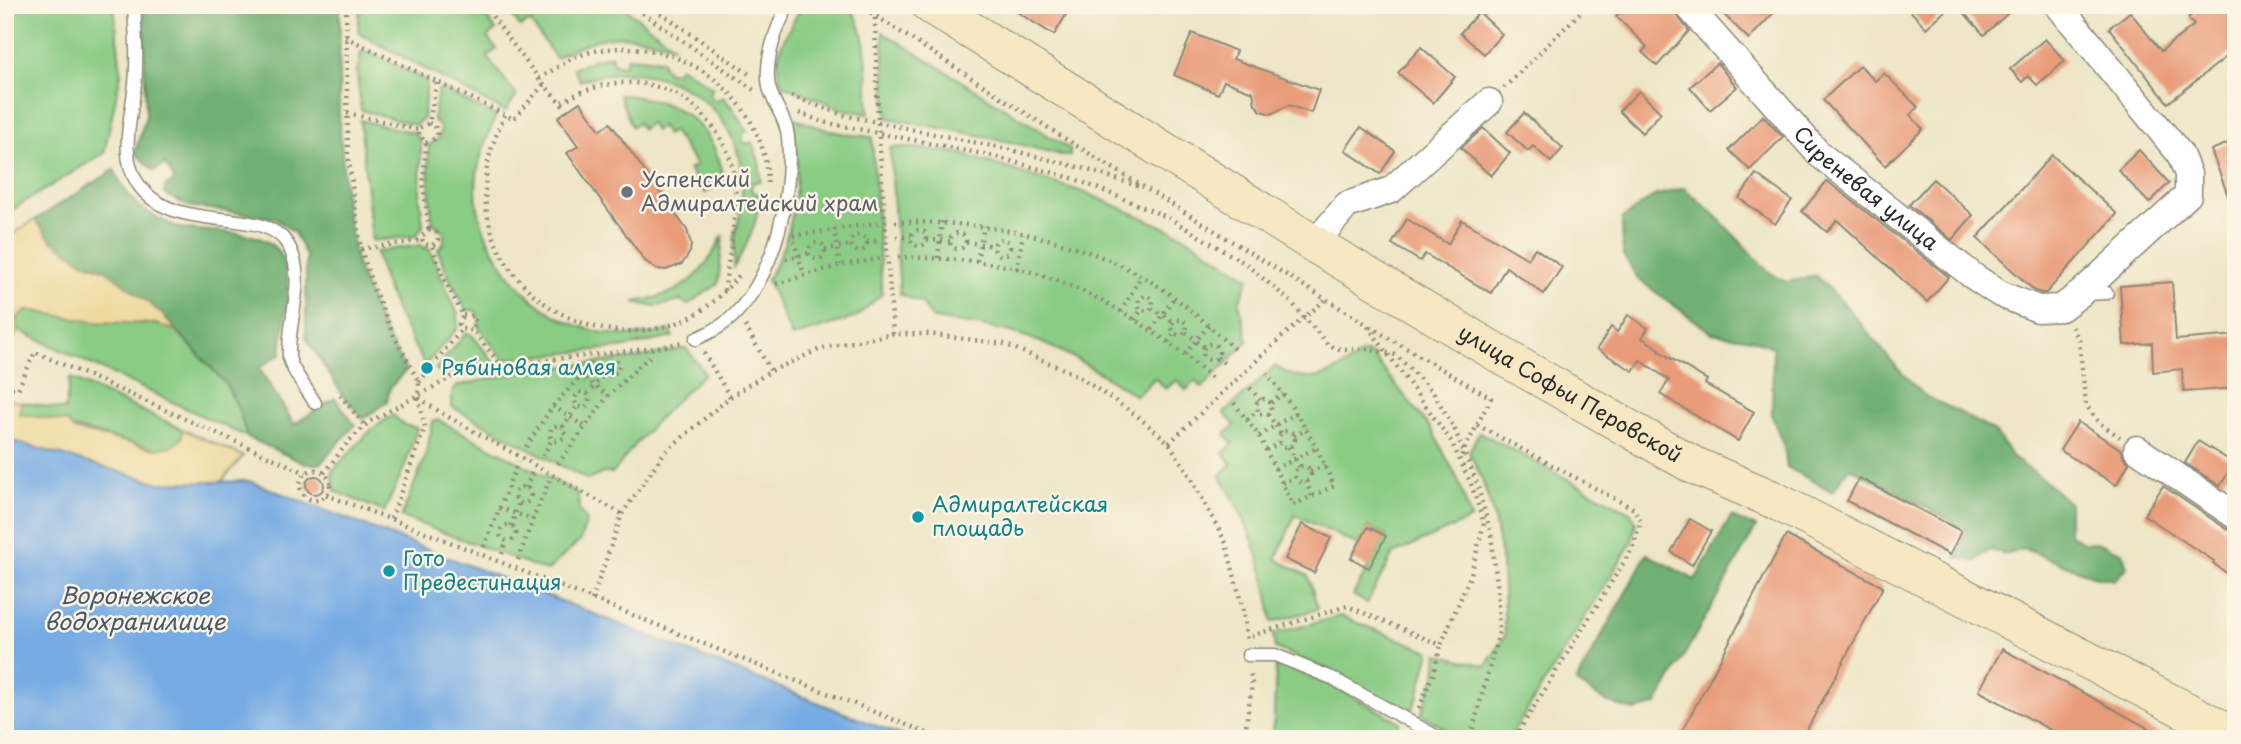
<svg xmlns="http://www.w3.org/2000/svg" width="2241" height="744" viewBox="0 0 2241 744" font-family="'Playpen Sans',sans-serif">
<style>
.green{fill:#8bcc85;stroke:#5b7c58;stroke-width:2}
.forest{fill:#70b072;stroke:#4e6e4e;stroke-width:2}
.sand{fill:#eeda9e;stroke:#8c8264;stroke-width:2}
.water{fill:#76abe4;stroke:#506b88;stroke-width:2}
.building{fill:#e99c79}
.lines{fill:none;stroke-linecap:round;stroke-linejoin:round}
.lane-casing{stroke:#8c8878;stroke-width:15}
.street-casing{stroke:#8c8878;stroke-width:29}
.secondary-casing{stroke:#8c8878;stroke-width:39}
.path{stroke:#8c8878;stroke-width:4.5;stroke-dasharray:2 5;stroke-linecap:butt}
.lane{stroke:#fff;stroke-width:12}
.street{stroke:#fff;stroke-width:26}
.secondary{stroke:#f7e8c3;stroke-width:37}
.worship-dot{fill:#6b7280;stroke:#fcf5e5;stroke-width:2.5}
.culture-dot{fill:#0f9aa8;stroke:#fcf5e5;stroke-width:2.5}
.labels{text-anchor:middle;stroke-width:5;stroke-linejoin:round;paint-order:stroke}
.worship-label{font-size:21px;fill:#5b616d;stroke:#fcf5e5;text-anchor:start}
.street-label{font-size:21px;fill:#2b2b2b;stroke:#fcf5e5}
.culture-label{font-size:21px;fill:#0d838f;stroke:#fcf5e5;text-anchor:start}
.water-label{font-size:23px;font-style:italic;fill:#45586c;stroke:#fcf5e5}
</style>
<rect width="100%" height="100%" fill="#fcf5e5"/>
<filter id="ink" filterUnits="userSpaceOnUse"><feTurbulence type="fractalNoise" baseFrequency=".0143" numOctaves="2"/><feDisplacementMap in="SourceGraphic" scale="14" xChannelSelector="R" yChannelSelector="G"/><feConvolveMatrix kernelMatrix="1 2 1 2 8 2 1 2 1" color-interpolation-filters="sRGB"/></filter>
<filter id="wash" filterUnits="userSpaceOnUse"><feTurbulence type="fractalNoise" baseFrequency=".00686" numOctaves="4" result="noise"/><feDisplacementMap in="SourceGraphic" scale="28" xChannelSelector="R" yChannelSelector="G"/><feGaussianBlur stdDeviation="1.57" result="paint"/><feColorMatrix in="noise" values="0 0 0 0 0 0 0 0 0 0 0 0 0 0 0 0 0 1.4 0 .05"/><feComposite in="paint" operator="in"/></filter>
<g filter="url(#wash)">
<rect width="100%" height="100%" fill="#ede5c5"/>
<g class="green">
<polygon points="5,5 114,5 121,73 104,153 5,214"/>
<polygon points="360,5 477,5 496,30 487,38 497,49 487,57 517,95 505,112 358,33"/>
<path d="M493 5H621L674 46C627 31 598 33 556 58L530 22 520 27 509 10 501 16Z"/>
<path d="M803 5C815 5 831 2 842 5 871 12 867 89 869 114L842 109 783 85C768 57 789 29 803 5Z"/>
<polygon points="883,32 1070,149 1070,155 1066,156 993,138 887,118"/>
<polygon points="361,52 370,52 427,81 423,119 415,125 361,110 357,73"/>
<path d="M611 56 613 63 619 66 626 63 627 57 662 60 663 66 668 72H674L681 67 713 88 710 93 712 99 717 100 723 97 731 106 747 131 743 134V141L747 144 752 142 759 161 761 181 754 182 751 187 752 192 760 195C758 221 748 245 734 267 734 256 734 245 735 235 736 228 739 221 740 214 742 202 743 189 742 177 736 94 651 55 580 81L573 68 595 59Z"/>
<path d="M441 89 496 116C486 139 476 163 476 188 476 215 487 242 502 264 538 321 605 347 670 330L673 337 626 347 507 359 502 357 479 328V318L476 311 466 309 447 274 438 250 444 242V232L433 223C429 197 428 172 429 145L439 138 441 128 433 120 438 91Z"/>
<path d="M619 95C675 98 713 121 724 179L705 193 689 170 696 165 673 131 667 135 661 126 655 131 650 123 642 129 638 123 632 127Z"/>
<path d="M792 117C819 129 842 135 872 137L882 294 856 317 792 337 767 280C796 233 803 172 792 117Z"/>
<polygon points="360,120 415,133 421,143 420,199 423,226 416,236 372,241"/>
<path d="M908 147 959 153 1089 194 1184 236 1249 278 1239 303 1248 341 1202 388 1195 381 1186 390 1176 380 1166 389 1155 378 1136 396C1098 371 1059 346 1015 333 989 326 960 323 933 319L922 303 900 294 890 148Z"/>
<path d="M723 235 718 284 687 305 681 300C665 306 651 308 634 302 682 295 702 278 723 235Z"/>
<path d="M420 245 430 250 458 315 457 329 425 365C405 330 384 292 376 252Z"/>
<polygon points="28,310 95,322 156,324 177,331 226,384 239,410 247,437 18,330 16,318"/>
<polygon points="466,333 471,334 494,362 441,374 436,369"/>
<path d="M686 348 705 373C671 404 640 436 613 473H603L588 480 452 407V391L457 386 524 371 637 358Z"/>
<path d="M1362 353 1371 354 1432 430 1458 480 1471 519 1393 554 1367 603 1353 595 1386 536 1368 527 1358 545 1295 515 1276 559 1308 576 1318 609 1272 622C1267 567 1248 522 1220 475L1232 464 1223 453 1233 444 1225 434 1235 425 1224 413 1275 366C1308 389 1333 376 1362 353Z"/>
<polygon points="70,378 182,429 182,438 173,446 155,449 19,414 21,402 65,410"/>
<polygon points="393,415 404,425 417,428 405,466 384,512 335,491 332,471 372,429"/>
<polygon points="438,420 578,493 579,510 587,520 580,541 547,571 401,517 425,458 433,422"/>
<polygon points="1479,432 1630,512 1636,522 1632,542 1509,739 1462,739 1421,714 1436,674 1438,654 1486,666 1505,636 1502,562 1493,514 1482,479 1469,452"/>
<polygon points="1340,616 1430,651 1418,697 1410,714 1330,671 1275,648 1273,634"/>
<polygon points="1276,663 1329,684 1400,722 1393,739 1270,739 1274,720"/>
</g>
<g class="forest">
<polygon points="143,5 340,5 339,113 346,208 357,266 380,324 406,370 390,388 387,402 363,419 342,394 306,338 306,256 294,232 274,218 188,206 164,194 165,187 175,180 165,164 154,171 135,153 146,116"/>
<path d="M114 170C127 196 134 206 160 219 167 222 173 226 180 228 215 235 276 223 286 268 291 289 283 331 281 354L259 368 294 424 335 398 355 425 320 464H306L247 437 239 410 226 384 160 312 106 270 83 262 51 240 35 220Z"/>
<polygon points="1684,188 1714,214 1769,272 1786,282 1816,275 1845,305 1899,370 1925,396 1959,412 1995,432 2013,458 2044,480 2069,503 2069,534 2085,543 2096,542 2122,552 2127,567 2115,580 2093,576 2025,549 2008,554 1989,550 1975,561 1956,557 1966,529 1849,467 1833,492 1787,467 1784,447 1772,416 1773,347 1752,339 1712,333 1638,279 1623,255 1622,219 1654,196"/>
<polygon points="1731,517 1756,527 1657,704 1636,711 1606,702 1576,682 1647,554 1695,580"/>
</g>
<g class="sand">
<polygon points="35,220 51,240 83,262 106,270 160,312 177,331 156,324 95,322 28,310 16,318 18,330 5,356 5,239"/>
<polygon points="5,399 21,402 19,414 67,422 74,430 155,449 173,446 182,438 182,429 243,456 221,482 159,483 5,439"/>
</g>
<polygon class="water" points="5,439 159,483 249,481 551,597 910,739 5,739"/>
<g id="blocks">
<g class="building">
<polygon points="1006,5 1072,5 1054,35"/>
<polygon points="1627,5 1669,5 1689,31 1657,66 1642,52 1647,47 1616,16"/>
<polygon points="1714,5 1781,5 1749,39"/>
<polygon points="1905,5 1952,5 1926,28"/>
<polygon points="1957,5 2017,5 1984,35"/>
<polygon points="2191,5 2236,5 2236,49 2168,103 2109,28 2130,12 2161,51 2194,25 2188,18 2196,12"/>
<polygon points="1479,12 1502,34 1484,54 1460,33"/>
<polygon points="1192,33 1236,51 1233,59 1319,90 1311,113 1289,105 1271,114 1261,111 1255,104 1253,92 1224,81 1218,94 1174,75"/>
<polygon points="2045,39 2065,61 2037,85 2028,76 2022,82 2010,69"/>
<polygon points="1421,47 1455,77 1433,103 1398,73"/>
<polygon points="1717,63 1737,87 1710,110 1690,87"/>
<polygon points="1860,65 1875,81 1884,73 1918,107 1910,115 1923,129 1885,166 1823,100"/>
<polygon points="1639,91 1661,113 1642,133 1619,111"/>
<polygon points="580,102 600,130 610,123 687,230 691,244 690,252 682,264 666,270 657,269 645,261 567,153 578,146 558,117"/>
<polygon points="1524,113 1563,148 1551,162 1533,146 1528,151 1507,132"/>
<polygon points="1763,116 1783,137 1750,170 1729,150"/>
<polygon points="1361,127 1395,151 1380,174 1345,150"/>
<polygon points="1483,128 1510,153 1491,176 1461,148"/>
<polygon points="2236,140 2236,212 2234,212 2211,150"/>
<polygon points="2139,150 2169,183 2149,203 2118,170"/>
<polygon points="2052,155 2117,214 2046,293 2041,293 2035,291 1977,238"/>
<polygon points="1756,174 1792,200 1775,224 1739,198"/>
<polygon points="1933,179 1973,215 1952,240 1909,205"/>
<polygon points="1827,181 1949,277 1927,302 1837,220 1827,232 1802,211"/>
<polygon points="1407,219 1448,244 1462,220 1528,259 1535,248 1562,267 1544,294 1506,267 1491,293 1425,254 1420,261 1392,244"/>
<polygon points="2172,282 2176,340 2236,335 2236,388 2184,392 2182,369 2153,372 2152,343 2124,345 2120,286"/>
<polygon points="1628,315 1648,328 1642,338 1660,349 1659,351 1707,380 1705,384 1754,412 1738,441 1660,394 1669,380 1640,360 1633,371 1597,349 1611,327 1617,332"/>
<polygon points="2078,422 2122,450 2123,456 2129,463 2116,485 2060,450"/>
<polygon points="2198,441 2234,463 2220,486 2185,463"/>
<circle cx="315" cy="485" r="9"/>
<polygon points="1859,478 1961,531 1950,555 1847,501"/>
<polygon points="2163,486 2227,529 2236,532 2236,563 2228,574 2213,563 2214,561 2144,515"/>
<polygon points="1690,519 1711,531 1692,565 1671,552"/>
<polygon points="1302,524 1331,538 1314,573 1285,559"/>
<polygon points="1368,527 1386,536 1369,568 1351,558"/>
<polygon points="1786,535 1883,587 1802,739 1678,739"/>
<polygon points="2002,649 2104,704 2168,739 2067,739 1979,691"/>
</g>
</g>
</g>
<g filter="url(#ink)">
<use href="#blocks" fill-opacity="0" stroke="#8c8878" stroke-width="2"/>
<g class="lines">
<g class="lane-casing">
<g id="lane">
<path d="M134 5C135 26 137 48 136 69 136 107 114 154 141 188 178 234 262 206 286 242 309 274 287 321 289 357 290 368 309 392 315 403"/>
<polyline points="2084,294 2107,293"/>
<path d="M696 339C711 332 725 325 736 313 776 272 793 192 788 137 787 120 773 104 769 87 764 62 776 26 789 5"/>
<polyline points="1248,655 1275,655 1332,678 1441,739"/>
</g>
</g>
<g class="street-casing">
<g id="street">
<path id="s1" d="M1687 5 1819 154 1973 276 2000 294 2038 309 2061 308 2080 294 2188 195V174L2180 154 2058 5"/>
<polyline points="1314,244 1347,205 1391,190 1489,102"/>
<polyline points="2137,449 2236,516"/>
</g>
</g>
<g class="secondary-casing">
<g id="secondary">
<path id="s2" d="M930 5 1314 244 1521 367 1693 465 1774 500 2236 736"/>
</g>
</g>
<g class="path">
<polyline points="346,5 348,155 361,249 373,287 394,336 419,382 418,397 425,427 391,519"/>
<polyline points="484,5 539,79 567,110"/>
<polyline points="631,5 754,90"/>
<polyline points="649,5 752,76"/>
<polyline points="859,5 1064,138 1366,324 1451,441 1471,484 1484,523 1471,574 1441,645 1347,606 1251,636"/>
<polyline points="875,18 878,123 893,334"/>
<polyline points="345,37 514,119 544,84"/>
<path d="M539 79C556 68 571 57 591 52 676 31 765 94 768 183"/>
<polyline points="1504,88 1588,5"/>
<polyline points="791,96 843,115 1011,150 1082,168 1141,187"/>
<path d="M562 102C614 71 675 76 713 127 724 142 734 162 735 181 737 217 729 256 724 292"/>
<polyline points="347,113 419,130"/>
<polyline points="799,113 823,122 993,156 1075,179 1167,217 1246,264 1291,302 1329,346 1340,349 1367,349 1396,355 1433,392 1454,428 1477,483 1491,534 1497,583 1499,632 1470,739"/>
<path d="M505 115C493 140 485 164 485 192 487 297 606 366 698 313 715 302 728 288 741 273"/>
<polyline points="426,143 434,139 437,134 435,126 429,123"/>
<path d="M895 222C979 221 1066 235 1140 275 1176 295 1207 324 1237 352"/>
<polyline points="429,229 421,237 424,244 432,246 443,277 463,315 459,324 462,329 472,330 502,366"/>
<polyline points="429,229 423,185 426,143 419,134 419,128 429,123 437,81"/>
<path d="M429 229C436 231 438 233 438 240L432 246"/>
<polyline points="834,229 840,265"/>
<circle cx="919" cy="238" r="8"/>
<circle cx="958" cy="241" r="8"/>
<circle cx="859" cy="243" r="8"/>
<polyline points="793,236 878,223"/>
<polyline points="896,237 911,237"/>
<circle cx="1002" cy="247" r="8"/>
<polyline points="927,240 950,241"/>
<polyline points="794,241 804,275"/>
<polyline points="867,242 879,241"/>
<polyline points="966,242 994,246"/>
<circle cx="817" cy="251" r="8"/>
<polyline points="361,249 423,240"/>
<polyline points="825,249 851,245"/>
<path d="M898 257C938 258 977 260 1016 268 1089 285 1156 329 1212 378"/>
<polyline points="938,258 942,221"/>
<polyline points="786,259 809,253"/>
<polyline points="977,261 984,226"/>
<polyline points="1017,269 1023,234"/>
<polyline points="776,284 840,265 880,259"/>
<polyline points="1152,308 1173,322"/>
<polyline points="1121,312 1141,276"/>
<polyline points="463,315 473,316 476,322 472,330"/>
<polyline points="1135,320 1141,310 1138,306 1139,299 1146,295 1153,300 1152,308 1149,311 1141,310"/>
<polyline points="745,326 771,371"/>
<polyline points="1370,327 1491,398 1459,460"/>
<polyline points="2072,327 2079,340 2086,405 2099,423 2120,437"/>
<polyline points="1152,330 1174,298"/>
<polyline points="1186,332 1204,347"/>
<polyline points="1168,342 1174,333 1171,326 1173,322 1181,319 1187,324 1186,332 1178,335 1174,333"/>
<circle cx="1211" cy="352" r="8"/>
<polyline points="704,353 730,397"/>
<polyline points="1185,354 1209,325"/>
<polyline points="1217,357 1225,364"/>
<polyline points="601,362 599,367 603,376 608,377 618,371 619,365 617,360"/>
<polyline points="580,374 608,396"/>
<polyline points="419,382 462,329"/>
<polyline points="5,387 18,389 35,352 306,473"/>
<polyline points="1250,388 1260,400"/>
<polyline points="587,394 603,376"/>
<polyline points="340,395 365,426"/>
<polyline points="419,398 443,414 622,514"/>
<path d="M1234 403 1259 436 1293 505 1334 486C1315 442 1296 410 1267 373"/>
<polyline points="1271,403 1283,394"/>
<polyline points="553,406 584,426"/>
<polyline points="1268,414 1281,433"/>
<polyline points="1247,419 1258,411 1257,403 1264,399 1271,403 1271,411 1268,414 1260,414 1258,411"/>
<polyline points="1477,425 1634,509 1641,521 1632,549 1514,739"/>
<polyline points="563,427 577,406 574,399 579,392 587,394 590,397 588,405 585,408 577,406"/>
<circle cx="1287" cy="439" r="8"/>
<polyline points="1259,436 1297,412"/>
<polyline points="1294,436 1307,429"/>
<polyline points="1169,443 1283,336 1325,300"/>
<polyline points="526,447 553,406 593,363"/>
<polyline points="1288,447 1300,467"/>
<polyline points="1266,450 1280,443"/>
<polyline points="543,456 552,439 550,436 551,428 559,425 563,427 565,434 564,438 556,441 552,439"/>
<polyline points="558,464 608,396 651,355"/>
<circle cx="1303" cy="474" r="8"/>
<polyline points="1275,469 1318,447"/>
<circle cx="315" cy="485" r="15"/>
<polyline points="1310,471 1325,466"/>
<polyline points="324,473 348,442 369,422 452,377 511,364 657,348 682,342"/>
<polyline points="1306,481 1312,496"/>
<polyline points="1282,483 1295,477"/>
<circle cx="523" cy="495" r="8"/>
<polyline points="526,488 533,470"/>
<polyline points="326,495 425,532 942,739"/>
<polyline points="499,508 533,519"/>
<circle cx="508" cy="533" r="8"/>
<polyline points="511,526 519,503"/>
<polyline points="484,547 518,462"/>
<polyline points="502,554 506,541"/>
<polyline points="518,560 533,519 550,479"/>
<polyline points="592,600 622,514 664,453 730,397 771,371 823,348 893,334 928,334 1004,344 1073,373 1136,415 1169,443 1190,476 1226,543 1243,610 1247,641"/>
<polyline points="1419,708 1434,672 1441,645"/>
<polyline points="1244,739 1252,684 1250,670"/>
</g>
<use href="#lane" class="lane"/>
<use href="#street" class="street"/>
<use href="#secondary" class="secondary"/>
</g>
</g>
<circle class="worship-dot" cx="627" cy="192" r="7"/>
<g class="culture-dot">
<circle cx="427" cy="368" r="7"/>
<circle cx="918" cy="517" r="7"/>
<circle cx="389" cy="571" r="7"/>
</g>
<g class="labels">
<g class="worship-label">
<text x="641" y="187">Успенский<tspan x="641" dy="24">Адмиралтейский храм</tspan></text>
</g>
<g class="street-label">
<text dy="7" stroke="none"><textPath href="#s1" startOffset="257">Сиреневая улица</textPath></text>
<text dy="7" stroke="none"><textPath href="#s2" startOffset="749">улица Софьи Перовской</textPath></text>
</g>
<g class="culture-label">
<text x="441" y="375">Рябиновая аллея</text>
<text x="932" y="512">Адмиралтейская<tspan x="932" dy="24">площадь</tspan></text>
<text x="403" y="566">Гото<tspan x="403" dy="24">Предестинация</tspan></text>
</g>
<g class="water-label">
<text x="135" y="604">Воронежское<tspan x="135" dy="26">водохранилище</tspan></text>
</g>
</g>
<rect width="2241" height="744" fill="none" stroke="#fcf5e5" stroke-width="28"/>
</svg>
